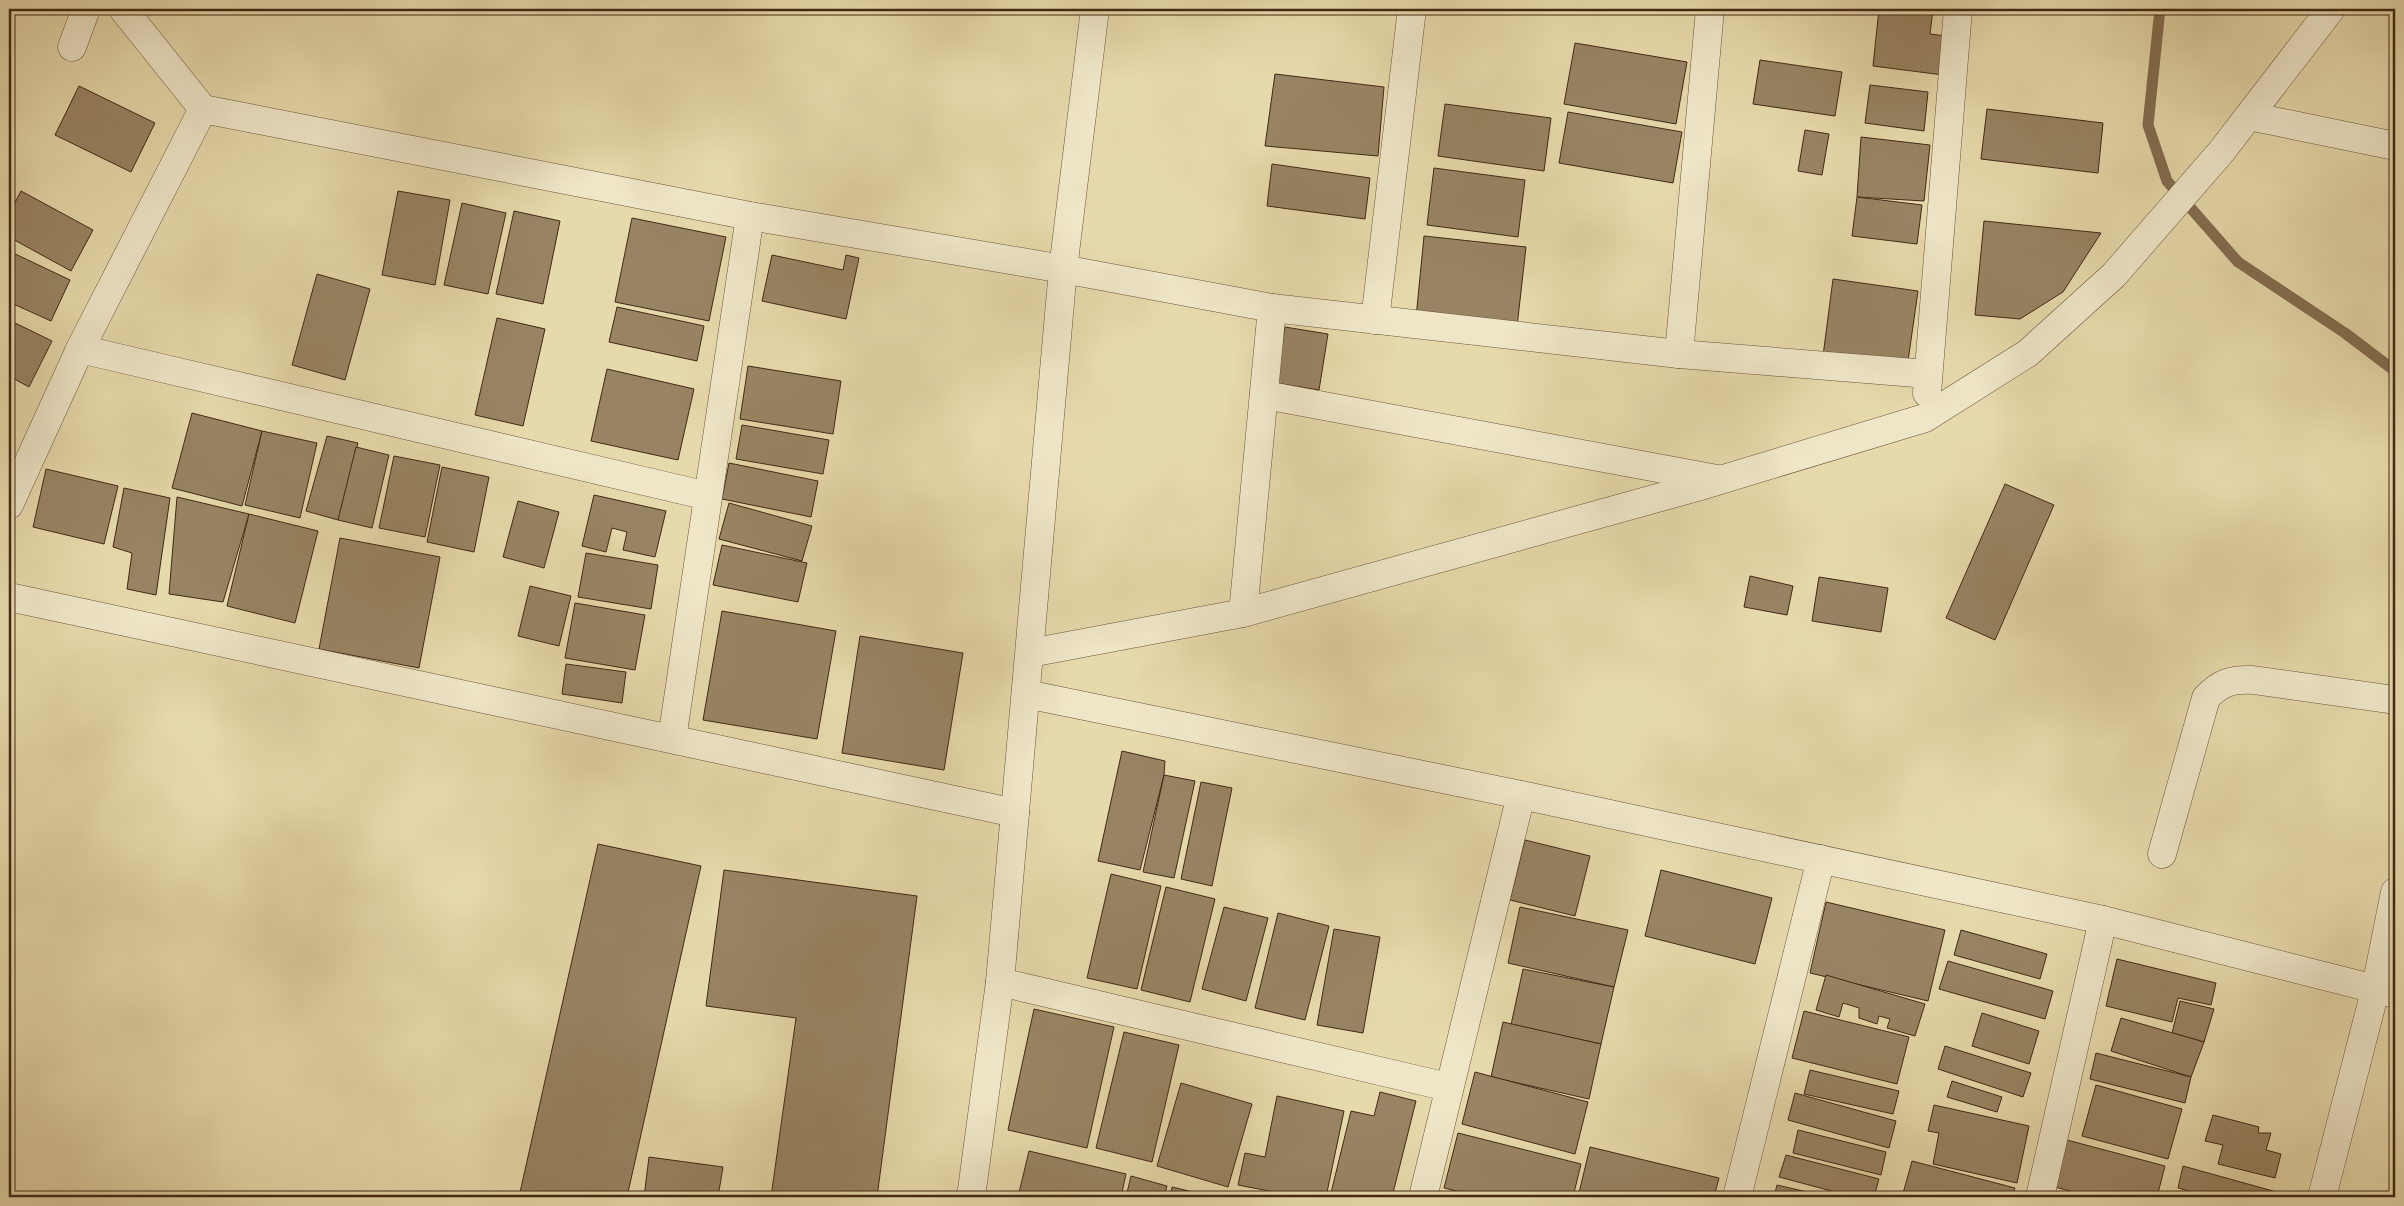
<svg xmlns="http://www.w3.org/2000/svg" width="2404" height="1206" viewBox="0 0 2404 1206" font-family="'Old Standard TT',serif">
<style>
.lines{fill:none;stroke-linecap:round;stroke-linejoin:round}
.stream{stroke:#846e50;stroke-width:11}
.building{fill:#988463;stroke:#432815}
.street-casing{stroke:#6c543a;stroke-width:29}
.street{stroke:#efe6c8;stroke-width:28}
</style>
<rect width="100%" height="100%" fill="#e6d9ab"/>
<filter id="stains"><feTurbulence type="fractalNoise" baseFrequency=".004" numOctaves="4"/><feColorMatrix values="0 0 0 0 .2 0 0 0 0 .09 0 0 0 0 .02 0 0 0 .5 -.17"/></filter>
<radialGradient id="worn" r=".72"><stop offset=".6" stop-color="#630" stop-opacity="0"/><stop offset="1" stop-color="#630" stop-opacity=".3"/></radialGradient>
<g class="lines">
<polyline class="stream" points="2160,9 2148,125 2167,181 2238,262 2345,333 2395,371"/>
</g>
<g class="building">
<polygon points="1879,9 1933,9 1930,34 1947,36 1943,75 1873,66"/>
<polygon points="1575,43 1687,62 1676,124 1564,104"/>
<polygon points="1760,60 1842,72 1835,116 1753,104"/>
<polygon points="1275,74 1384,87 1378,156 1265,146"/>
<polygon points="1870,85 1928,92 1924,131 1865,123"/>
<polygon points="79,86 155,123 131,172 55,135"/>
<polygon points="1445,104 1551,118 1544,171 1438,156"/>
<polygon points="1987,109 2103,123 2098,173 1981,159"/>
<polygon points="1568,112 1682,132 1673,183 1559,163"/>
<polygon points="1805,130 1829,134 1822,175 1798,171"/>
<polygon points="1861,137 1930,145 1924,201 1857,197"/>
<polygon points="1272,164 1370,178 1365,219 1267,206"/>
<polygon points="1434,168 1525,180 1518,237 1427,225"/>
<polygon points="21,191 93,230 71,271 9,237 9,214"/>
<polygon points="398,191 450,200 435,285 382,275"/>
<polygon points="1857,197 1922,205 1917,244 1852,236"/>
<polygon points="462,203 506,213 488,294 444,285"/>
<polygon points="514,211 560,221 543,304 496,294"/>
<polygon points="632,218 726,237 709,321 615,302"/>
<polygon points="1984,221 2101,233 2063,292 2020,319 1975,315"/>
<polygon points="1424,236 1526,247 1517,327 1416,318"/>
<polygon points="9,251 70,280 51,321 9,302"/>
<polygon points="772,255 843,270 846,255 859,258 846,319 762,301"/>
<polygon points="317,274 370,289 345,380 292,365"/>
<polygon points="1833,279 1918,291 1907,368 1823,356"/>
<polygon points="617,307 704,326 697,361 609,342"/>
<polygon points="497,318 545,329 523,426 475,415"/>
<polygon points="9,320 52,341 29,387 9,376"/>
<polygon points="1285,327 1328,334 1319,390 1276,383"/>
<polygon points="748,366 841,381 833,434 740,419"/>
<polygon points="607,369 694,389 678,460 591,441"/>
<polygon points="192,413 262,431 242,506 172,488"/>
<polygon points="742,425 829,440 823,474 736,459"/>
<polygon points="262,431 317,443 300,518 245,505"/>
<polygon points="327,436 358,443 338,520 306,511"/>
<polygon points="356,447 389,455 372,528 338,520"/>
<polygon points="394,456 440,465 425,537 379,528"/>
<polygon points="729,463 818,481 811,517 722,499"/>
<polygon points="442,467 489,477 474,552 427,542"/>
<polygon points="46,469 118,486 104,544 33,527"/>
<polygon points="2005,484 2054,505 1995,640 1946,618"/>
<polygon points="124,488 170,498 156,595 127,589 132,553 113,547"/>
<polygon points="594,495 666,511 655,557 623,550 627,532 612,528 606,552 582,546"/>
<polygon points="177,497 249,514 223,602 169,594"/>
<polygon points="518,501 559,512 544,568 503,557"/>
<polygon points="729,503 812,526 802,561 719,539"/>
<polygon points="249,514 318,531 295,623 227,606"/>
<polygon points="340,538 440,557 419,668 319,649"/>
<polygon points="722,545 807,563 798,602 713,585"/>
<polygon points="586,553 658,565 651,609 578,597"/>
<polygon points="1750,576 1793,586 1787,615 1744,607"/>
<polygon points="1819,577 1888,588 1881,632 1812,621"/>
<polygon points="530,586 571,596 559,646 518,636"/>
<polygon points="575,603 645,615 635,670 565,658"/>
<polygon points="722,611 836,631 817,739 703,720"/>
<polygon points="860,636 963,653 944,770 842,753"/>
<polygon points="566,664 626,672 622,703 562,694"/>
<polygon points="1122,751 1165,761 1164,775 1140,870 1098,861"/>
<polygon points="1164,775 1195,781 1174,878 1143,872"/>
<polygon points="1201,782 1232,788 1212,886 1181,879"/>
<polygon points="1525,840 1590,856 1575,916 1510,900"/>
<polygon points="598,844 701,866 627,1197 519,1197"/>
<polygon points="724,870 917,896 877,1197 771,1197 796,1018 706,1006"/>
<polygon points="1661,870 1772,898 1755,964 1645,936"/>
<polygon points="1111,874 1161,886 1137,989 1087,978"/>
<polygon points="1166,887 1215,899 1190,1002 1141,990"/>
<polygon points="1826,902 1945,930 1928,1001 1810,973"/>
<polygon points="1224,907 1268,918 1246,1001 1202,989"/>
<polygon points="1520,907 1628,930 1614,987 1508,963"/>
<polygon points="1278,913 1329,926 1305,1020 1255,1008"/>
<polygon points="1334,929 1380,937 1363,1033 1317,1025"/>
<polygon points="1961,930 2047,954 2040,979 1954,955"/>
<polygon points="2117,959 2216,983 2211,1005 2178,998 2172,1022 2106,1006"/>
<polygon points="1948,961 2053,991 2045,1019 1939,989"/>
<polygon points="1523,969 1614,987 1601,1044 1511,1025"/>
<polygon points="1826,975 1925,1004 1915,1036 1887,1028 1890,1019 1879,1016 1877,1024 1859,1018 1859,1008 1843,1003 1839,1017 1816,1010"/>
<polygon points="2180,1001 2214,1009 2204,1042 2172,1033"/>
<polygon points="1034,1009 1114,1027 1087,1148 1008,1130"/>
<polygon points="1804,1011 1909,1037 1897,1084 1792,1058"/>
<polygon points="1982,1013 2039,1031 2029,1064 1972,1046"/>
<polygon points="2121,1018 2204,1042 2191,1077 2111,1051"/>
<polygon points="1503,1022 1601,1044 1589,1099 1491,1077"/>
<polygon points="1124,1032 1179,1045 1152,1162 1096,1148"/>
<polygon points="1945,1046 2031,1073 2023,1097 1938,1069"/>
<polygon points="2096,1053 2191,1077 2185,1103 2090,1079"/>
<polygon points="1810,1070 1899,1091 1893,1114 1804,1094"/>
<polygon points="1475,1072 1588,1102 1575,1154 1462,1124"/>
<polygon points="1952,1081 2002,1097 1997,1112 1947,1097"/>
<polygon points="1181,1083 1252,1104 1228,1187 1157,1166"/>
<polygon points="2096,1085 2182,1109 2168,1159 2082,1136"/>
<polygon points="1380,1092 1416,1101 1392,1197 1330,1197 1351,1111 1374,1116"/>
<polygon points="1795,1093 1896,1121 1889,1148 1788,1120"/>
<polygon points="1277,1096 1344,1111 1326,1197 1300,1197 1238,1185 1245,1153 1265,1157"/>
<polygon points="1934,1105 2029,1126 2017,1183 1933,1164 1939,1133 1928,1131"/>
<polygon points="2213,1115 2259,1127 2258,1133 2271,1133 2266,1150 2281,1154 2275,1178 2218,1164 2223,1145 2205,1141"/>
<polygon points="1798,1130 1886,1152 1881,1175 1793,1153"/>
<polygon points="1458,1133 1581,1164 1573,1197 1481,1197 1444,1188"/>
<polygon points="2067,1140 2165,1166 2157,1197 2092,1197 2055,1187"/>
<polygon points="1590,1147 1719,1178 1714,1197 1578,1197"/>
<polygon points="1029,1151 1126,1174 1121,1197 1018,1197"/>
<polygon points="1786,1155 1879,1179 1874,1197 1854,1197 1779,1177"/>
<polygon points="649,1157 723,1167 718,1197 644,1197"/>
<polygon points="1912,1161 2015,1188 2012,1197 1902,1197"/>
<polygon points="2183,1166 2273,1191 2272,1197 2211,1197 2178,1188"/>
<polygon points="1131,1176 1167,1186 1164,1197 1126,1197"/>
<polygon points="1777,1185 1829,1197 1774,1197"/>
<polygon points="1172,1187 1215,1197 1170,1197"/>
</g>
<g class="lines">
<g class="street-casing">
<g id="street">
<polyline points="123,9 203,109"/>
<polyline points="72,47 86,9"/>
<polyline points="2249,116 2395,146"/>
<polyline points="1375,320 1412,9"/>
<polyline points="80,349 708,496"/>
<polyline points="1679,354 1710,9"/>
<polyline points="1927,393 1958,9"/>
<polyline points="1264,395 1717,479"/>
<polyline points="9,505 80,349 203,109 750,216 1063,269 1272,308 1679,354 1928,374"/>
<polyline points="9,597 1015,813"/>
<polyline points="1243,613 1272,308"/>
<polyline points="1030,653 1243,613 1697,487 1925,418 2028,353 2114,275 2221,152 2331,9"/>
<polyline points="1026,694 1521,795 2103,920 2395,994"/>
<polyline points="672,739 750,216"/>
<path d="M2162 854 2206 698C2220 683 2231 679 2253 680L2395 700"/>
<polyline points="1000,982 1448,1087"/>
<polyline points="971,1197 1000,982 1063,269 1095,9"/>
<polyline points="1423,1197 1521,795"/>
<polyline points="1737,1197 1821,859"/>
<polyline points="2040,1197 2103,920"/>
<polyline points="2322,1197 2376,987 2395,892"/>
</g>
</g>
<use href="#street" class="street"/>
</g>
<rect width="2404" height="1206" fill="none" stroke="#e6d9ab" stroke-width="30"/>
<rect x="10" y="10" width="2384" height="1186" fill="none" stroke="#432815" stroke-width="2.5"/>
<rect x="15" y="15" width="2374" height="1176" fill="none" stroke="#432815"/>
<rect width="100%" height="100%" filter="url(#stains)"/>
<rect width="100%" height="100%" fill="url(#worn)"/>
</svg>
